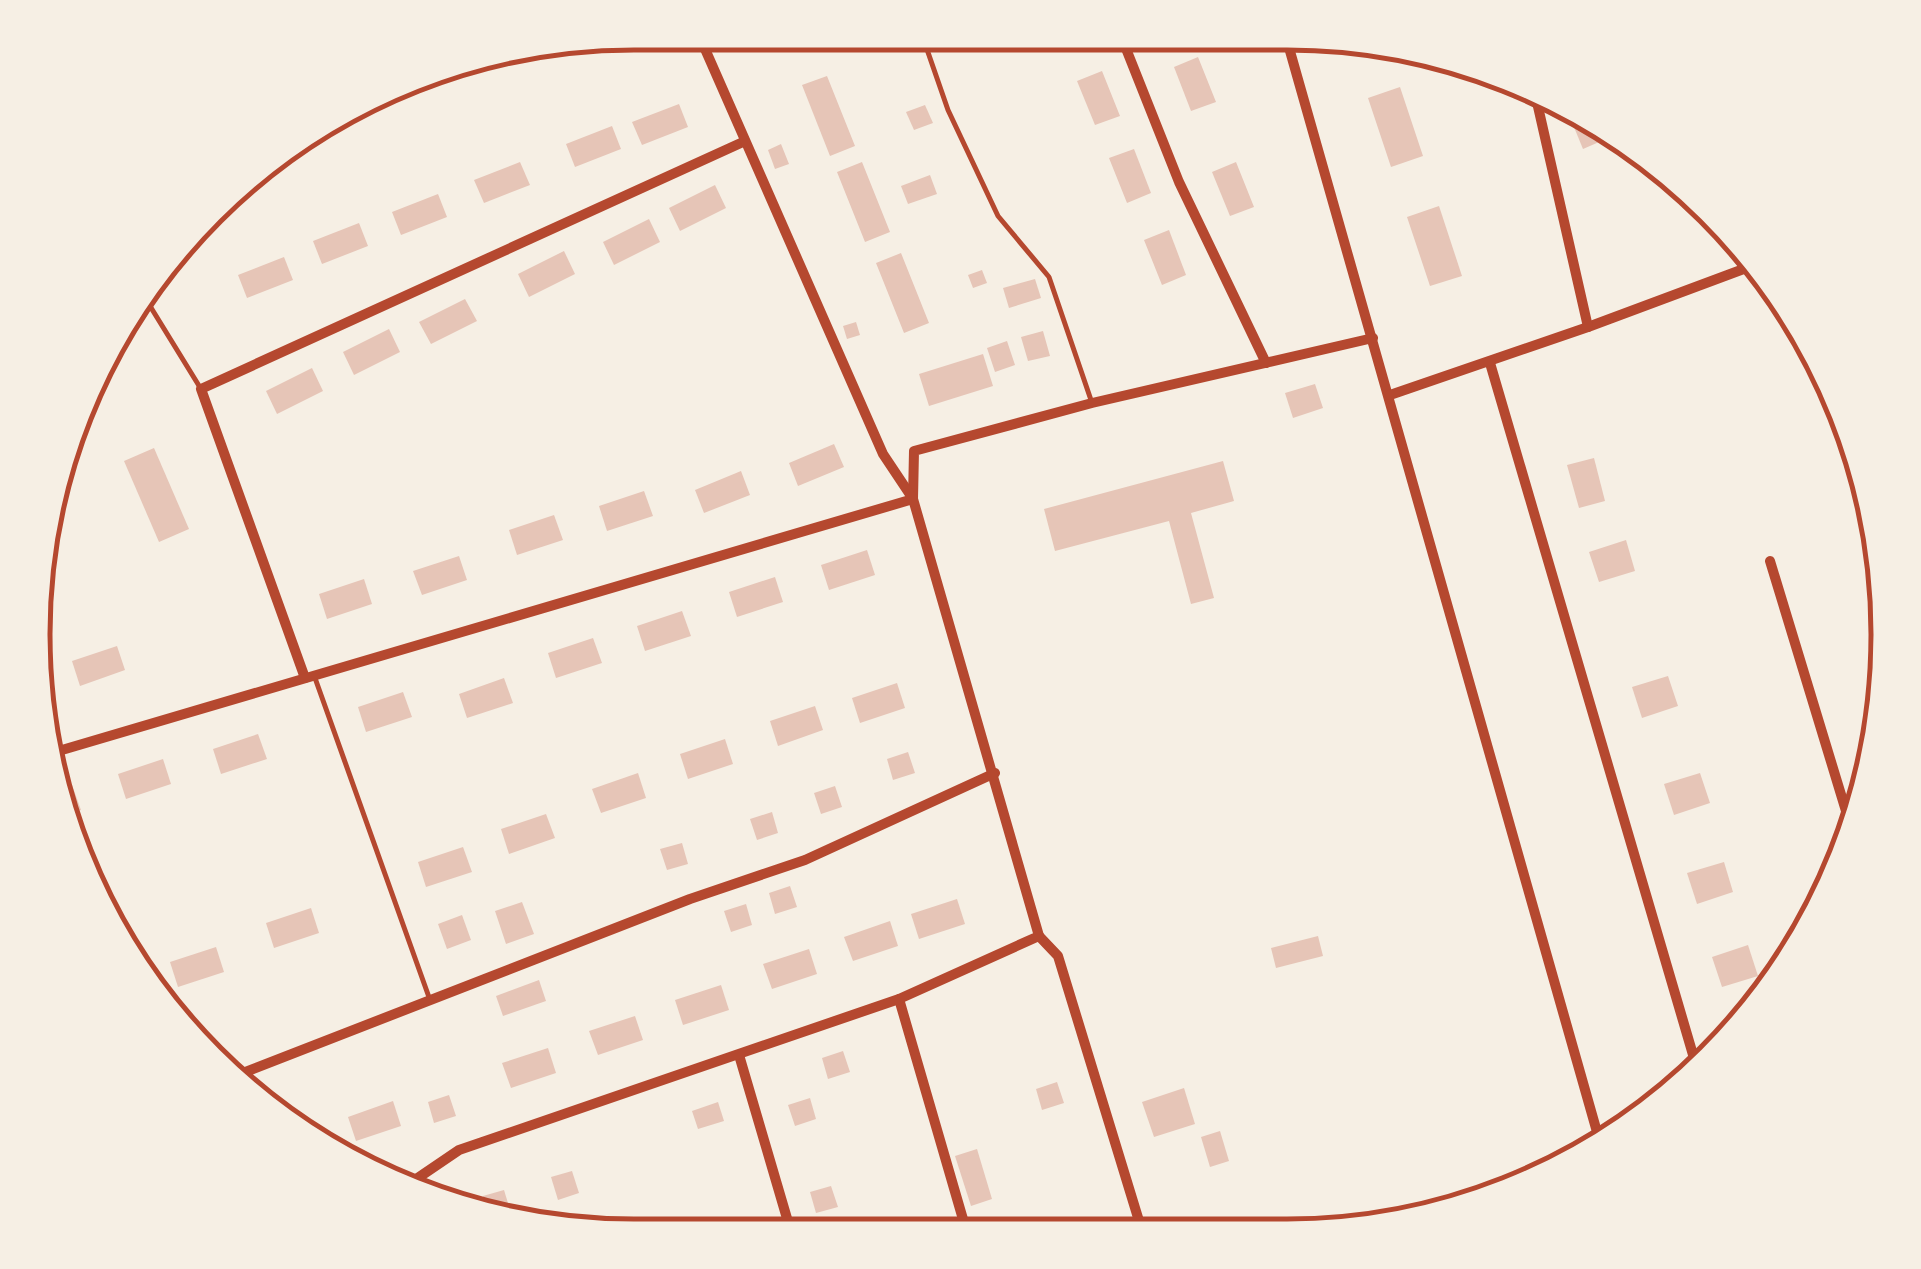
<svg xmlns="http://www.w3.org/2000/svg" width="1921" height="1269" viewBox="0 0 1921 1269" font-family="'Fira Sans',sans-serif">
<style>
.building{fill:#e6c5b7}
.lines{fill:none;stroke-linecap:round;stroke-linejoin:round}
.service{stroke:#b5482f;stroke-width:5}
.minor{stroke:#b5482f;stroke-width:10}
.rim{fill:none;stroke:#b5482f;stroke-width:5}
</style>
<rect width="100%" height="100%" fill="#f6efe4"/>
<g class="building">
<polygon points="1060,36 1086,36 1063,45"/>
<polygon points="1198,57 1216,102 1191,111 1174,67"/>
<polygon points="1102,71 1120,116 1095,125 1077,81"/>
<polygon points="827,76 855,146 830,156 802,85"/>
<polygon points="1400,87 1423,156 1391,167 1368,98"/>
<polygon points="679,104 688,127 642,145 632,122"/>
<polygon points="925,105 933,123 914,130 906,112"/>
<polygon points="1577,111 1601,127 1606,139 1583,149 1569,115"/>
<polygon points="612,126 621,149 575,167 566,144"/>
<polygon points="781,144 789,164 775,169 768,150"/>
<polygon points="1134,149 1151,193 1127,203 1109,158"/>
<polygon points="520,162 530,185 484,203 474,180"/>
<polygon points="862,162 890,232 865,242 837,172"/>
<polygon points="1236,162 1254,207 1230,216 1212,172"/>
<polygon points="930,175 937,194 908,204 901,186"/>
<polygon points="715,185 726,208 680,231 669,208"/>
<polygon points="438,194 447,217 401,235 392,212"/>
<polygon points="1439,206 1462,276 1430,286 1407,217"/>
<polygon points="649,219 660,242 614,265 603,242"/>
<polygon points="359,223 368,246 322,264 313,241"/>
<polygon points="1169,230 1186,275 1162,285 1144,240"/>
<polygon points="564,251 575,274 529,297 518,274"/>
<polygon points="901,253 929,323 904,333 876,263"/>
<polygon points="284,257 293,280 247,298 238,275"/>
<polygon points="982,270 987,283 973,288 968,275"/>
<polygon points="1035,279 1041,298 1009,308 1003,288"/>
<polygon points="465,299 477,321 431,344 419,322"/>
<polygon points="856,322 860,335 847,339 843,326"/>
<polygon points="389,329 400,352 354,375 343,352"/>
<polygon points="1043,331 1050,356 1028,361 1021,337"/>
<polygon points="1007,341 1015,365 995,372 987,348"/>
<polygon points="983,354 993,386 929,406 919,374"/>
<polygon points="312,368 323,391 277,414 266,391"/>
<polygon points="1315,384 1323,408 1293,418 1285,393"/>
<polygon points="834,444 844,467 798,486 789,463"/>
<polygon points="154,448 189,529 159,542 124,461"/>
<polygon points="1594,458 1605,501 1579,508 1567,465"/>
<polygon points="1223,461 1234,501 1191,513 1214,598 1191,604 1169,521 1055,551 1044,509"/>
<polygon points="741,471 750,495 704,513 695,490"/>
<polygon points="644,491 653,516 607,531 599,506"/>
<polygon points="554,515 563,540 517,555 509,530"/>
<polygon points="1626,540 1635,571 1599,582 1589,552"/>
<polygon points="867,550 875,575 829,590 821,565"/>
<polygon points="459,556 467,580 422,595 413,571"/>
<polygon points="775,577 783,602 737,617 729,592"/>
<polygon points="364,579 372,604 327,619 319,594"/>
<polygon points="682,611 691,636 645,651 637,626"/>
<polygon points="593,638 602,663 556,678 548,653"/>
<polygon points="117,646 125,670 80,686 72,661"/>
<polygon points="1668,676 1678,706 1642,718 1632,687"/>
<polygon points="504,678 513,703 467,718 459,694"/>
<polygon points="897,683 905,708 860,723 852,698"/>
<polygon points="403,692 412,717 366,732 358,707"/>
<polygon points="815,706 823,730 778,746 770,721"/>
<polygon points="258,734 267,759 221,774 213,749"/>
<polygon points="725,739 733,764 688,779 680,754"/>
<polygon points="908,752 915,773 893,780 887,759"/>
<polygon points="163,759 171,784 126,799 118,774"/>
<polygon points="638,773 646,798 601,813 592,789"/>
<polygon points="1700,773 1710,803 1674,815 1664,784"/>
<polygon points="72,785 81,810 67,814 58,790"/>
<polygon points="835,786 842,807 821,814 814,793"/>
<polygon points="772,812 778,833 757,840 750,819"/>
<polygon points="546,814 555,838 509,854 501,829"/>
<polygon points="682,843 688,864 667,870 660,849"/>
<polygon points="463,847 472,872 426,887 418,862"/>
<polygon points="1724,862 1733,892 1697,904 1687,873"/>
<polygon points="790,886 797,907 775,914 769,893"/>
<polygon points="957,899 965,924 919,939 911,914"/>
<polygon points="522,902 534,934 506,944 495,911"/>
<polygon points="746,904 752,925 731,932 724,911"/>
<polygon points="311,908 319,933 274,948 266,923"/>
<polygon points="462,915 471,940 447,949 438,924"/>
<polygon points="890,921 898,946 853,961 844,937"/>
<polygon points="1318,936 1323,956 1276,968 1271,948"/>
<polygon points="1748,945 1758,976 1722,987 1712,957"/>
<polygon points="216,947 224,972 178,987 170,962"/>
<polygon points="809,949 817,974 772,989 763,964"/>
<polygon points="539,980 546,1001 503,1016 496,996"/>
<polygon points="721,985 729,1010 683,1025 675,1000"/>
<polygon points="635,1016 643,1040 598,1055 589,1031"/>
<polygon points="548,1048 556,1073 511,1088 502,1063"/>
<polygon points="843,1051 850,1072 828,1079 822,1058"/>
<polygon points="1057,1082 1064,1103 1042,1110 1036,1089"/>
<polygon points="1184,1088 1195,1124 1154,1137 1142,1102"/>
<polygon points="449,1095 456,1116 434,1123 428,1102"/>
<polygon points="810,1098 816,1119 795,1126 788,1105"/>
<polygon points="393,1101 401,1126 356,1141 348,1117"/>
<polygon points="718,1102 724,1121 698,1129 692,1111"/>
<polygon points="1220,1131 1229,1161 1210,1167 1201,1137"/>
<polygon points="977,1149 992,1199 971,1206 955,1156"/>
<polygon points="572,1171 579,1193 558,1200 551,1177"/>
<polygon points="831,1186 838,1207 816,1213 810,1192"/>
<polygon points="504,1190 511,1213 487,1211 483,1196"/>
</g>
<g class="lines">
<g class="service">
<polyline points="922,35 948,110 998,216 1049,277 1092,403"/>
<polyline points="142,293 201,389"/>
<polyline points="315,678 430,1000"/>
</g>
<g class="minor">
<polyline points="1121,36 1179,182 1266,363"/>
<polyline points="1286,37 1599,1139"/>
<polyline points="1588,327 1749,267"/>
<polyline points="1490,363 1696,1065"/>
<polyline points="1390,395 1588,327 1534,89"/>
<polyline points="1770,561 1853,834"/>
<polyline points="305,678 201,389 743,142"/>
<polyline points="45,755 913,499 914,451 1092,403 1373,338"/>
<polyline points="1039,936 1058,956 1143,1234"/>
<polyline points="899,999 967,1233"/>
<polyline points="739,1055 791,1232"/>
<polyline points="230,1078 690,899 805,860 995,773"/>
<polyline points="406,1186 459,1150 899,999 1039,936 913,499 883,454 698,33"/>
</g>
</g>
<path d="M0 0H1921V1269H0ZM634 50H1287A584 584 0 0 1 1871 634V635A584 584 0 0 1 1287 1219H634A584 584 0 0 1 50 635V634A584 584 0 0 1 634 50Z" fill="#f6efe4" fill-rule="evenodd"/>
<path class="rim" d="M634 50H1287A584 584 0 0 1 1871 634V635A584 584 0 0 1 1287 1219H634A584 584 0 0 1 50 635V634A584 584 0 0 1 634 50Z"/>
</svg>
